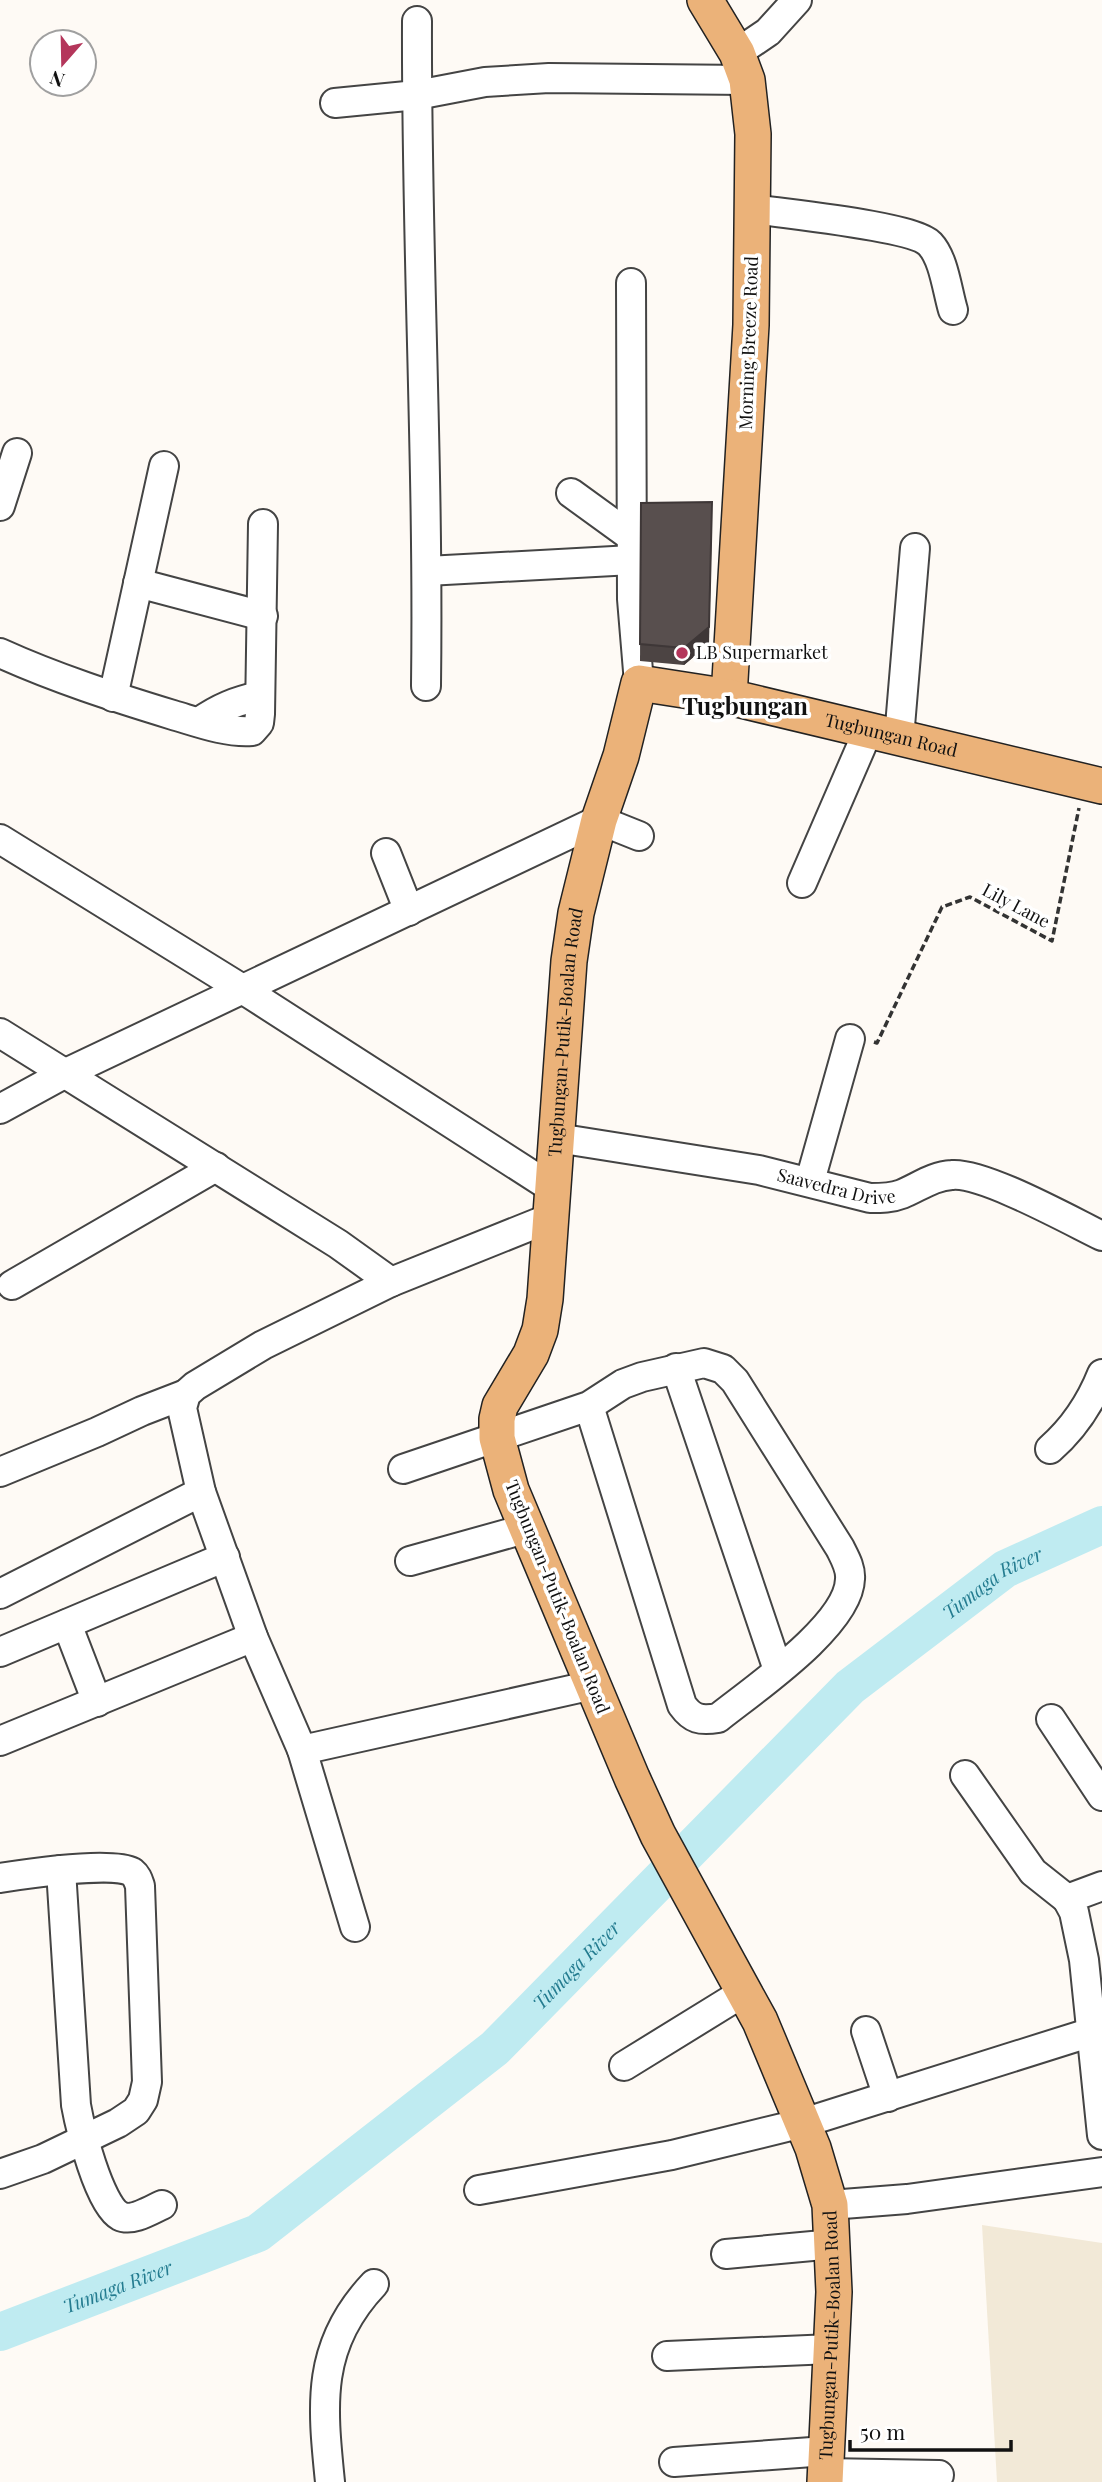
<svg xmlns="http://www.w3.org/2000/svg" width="1102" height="2482" viewBox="0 0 1102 2482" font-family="'Playfair Display',serif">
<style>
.farmland{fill:#f2e9d7}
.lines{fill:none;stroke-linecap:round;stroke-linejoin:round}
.river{stroke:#bfebf1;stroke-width:38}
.minor-casing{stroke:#444;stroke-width:32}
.major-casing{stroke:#222;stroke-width:38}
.path{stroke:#333;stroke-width:3.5;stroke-dasharray:7 3.5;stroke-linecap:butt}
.minor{stroke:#fff;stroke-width:28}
.major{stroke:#ebb279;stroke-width:35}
.wall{fill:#4c4443}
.shaded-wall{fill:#3e3737}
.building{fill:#584f4e;stroke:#3e3737;stroke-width:2}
.poi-dot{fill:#b4365b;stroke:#fff;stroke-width:2.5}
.labels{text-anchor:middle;stroke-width:7;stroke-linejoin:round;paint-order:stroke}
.street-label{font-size:18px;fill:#111;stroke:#fff}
.poi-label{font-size:18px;fill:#111;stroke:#fff;text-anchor:start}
.water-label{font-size:19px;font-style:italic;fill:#247c90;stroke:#fff}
.district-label{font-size:24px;font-weight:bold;fill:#111;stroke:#fff}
</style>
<rect width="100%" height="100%" fill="#fefaf5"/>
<polygon class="farmland" points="982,2225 1102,2243 1102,2482 997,2482"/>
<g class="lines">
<path class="river" id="s1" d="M0 2332 258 2233 495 2048 850 1687 1005 1569 1102 1525"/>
<g class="minor-casing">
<g id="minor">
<path d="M417 21C416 243 429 464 426 686"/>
<polyline points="737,53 768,32 797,0"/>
<polyline points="335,103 417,95 485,82 549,78 747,80"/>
<path d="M754 209C784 214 913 226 930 244 944 259 947 290 953 310"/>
<polyline points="631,283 632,599 639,683"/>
<polyline points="571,493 633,538"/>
<polyline points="0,506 17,453"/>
<polyline points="427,571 632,560"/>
<polyline points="138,583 263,616"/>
<path d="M0 653C55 678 114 697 173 715 197 722 226 733 252 731L259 723 260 714 263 524"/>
<polyline points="113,697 164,466"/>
<path d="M199 722C219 708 236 701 260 696"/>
<polyline points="899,738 915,548"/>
<polyline points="0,839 244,990 552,1188"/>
<polyline points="386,853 409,911"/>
<polyline points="802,883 868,731"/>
<polyline points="0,1033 338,1244 391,1282"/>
<polyline points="0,1109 64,1074 599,820 639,836"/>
<path id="s2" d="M557 1138 759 1170 870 1198C881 1198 892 1198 902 1194 919 1187 933 1176 952 1175 983 1172 1071 1221 1102 1236"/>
<polyline points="810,1181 850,1039"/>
<polyline points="12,1285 216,1167"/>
<polyline points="676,1368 778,1670"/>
<path d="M1050 1449C1074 1428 1090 1404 1102 1374"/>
<path d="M403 1469 589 1406 623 1384 642 1377 704 1363 723 1369 735 1381 840 1548C845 1558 851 1568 850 1579 849 1625 753 1690 718 1718 700 1721 692 1719 682 1705L589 1406"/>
<polyline points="0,1472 97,1432 142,1411 186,1394"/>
<polyline points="410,1561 528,1528"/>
<polyline points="0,1594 201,1492"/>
<polyline points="67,1624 97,1702"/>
<polyline points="0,1652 225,1557"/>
<polyline points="1051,1719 1102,1796"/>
<polyline points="0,1741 253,1637"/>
<polyline points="302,1750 253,1637 201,1492 182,1408 186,1394 195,1386 263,1345 391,1282 550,1218"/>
<polyline points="965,1775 1033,1872 1067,1899"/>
<path d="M61 1870 76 2105C80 2127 99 2205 120 2216 132 2222 151 2210 162 2205"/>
<path d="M0 1878C25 1874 112 1861 132 1872 137 1876 138 1880 140 1886L147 2082 143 2100 136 2111 118 2123 43 2159 0 2174"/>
<polyline points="1102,1886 1067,1899 1074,1912 1084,1960 1102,2135"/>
<polyline points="355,1927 302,1750 593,1685"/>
<polyline points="866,2031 888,2097"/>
<polyline points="624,2066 744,1992"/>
<polyline points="479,2190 672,2155 803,2123 1092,2032"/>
<polyline points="830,2205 907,2199 1102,2172"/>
<polyline points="726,2254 834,2244"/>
<polyline points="667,2356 831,2349"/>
<polyline points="674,2462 826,2451"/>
<polyline points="825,2473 939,2475"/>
<path d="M330 2482C322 2404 316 2345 374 2284"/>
</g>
</g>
<g class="major-casing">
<g id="major">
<polyline points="705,0 737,53 747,80 753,134 751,325 729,697"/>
<path id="s3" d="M825 2482 834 2292 830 2205 813 2148 760 2021 658 1835 632 1778 511 1490 497 1438V1419L500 1406 531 1354 540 1330 545 1299 569 961 576 913 599 820 621 756 639 683 729 697 1102 786"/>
</g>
</g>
<polyline class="path" points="874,1042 877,1043 942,907 970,897 1052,941 1079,808"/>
<use href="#minor" class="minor"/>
<use href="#major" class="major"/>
</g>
<polygon class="wall" points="641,503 709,644 684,665 640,661"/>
<polygon class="shaded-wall" points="712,519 709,644 684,665 684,648"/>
<polygon class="building" points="712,502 709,627 684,648 640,644 641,503"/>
<circle class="poi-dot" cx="682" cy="653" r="7"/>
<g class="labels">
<g class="street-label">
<text transform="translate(749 343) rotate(-88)" y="6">Morning Breeze Road</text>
<text dy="6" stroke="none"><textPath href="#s3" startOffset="2149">Tugbungan Road</textPath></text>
<text transform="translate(1016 906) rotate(28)" y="6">Lily Lane</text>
<text dy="6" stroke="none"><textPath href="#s3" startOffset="1533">Tugbungan-Putik-Boalan Road</textPath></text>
<text dy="6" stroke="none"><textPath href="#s2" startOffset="284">Saavedra Drive</textPath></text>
<text transform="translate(557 1597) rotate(68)" y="6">Tugbungan-Putik-Boalan Road</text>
<text dy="6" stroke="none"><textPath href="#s3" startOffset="147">Tugbungan-Putik-Boalan Road</textPath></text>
</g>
<g class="poi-label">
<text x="696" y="659">LB Supermarket</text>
</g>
<g class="water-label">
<text dy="7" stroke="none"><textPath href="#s1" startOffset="1260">Tumaga River</textPath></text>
<text dy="7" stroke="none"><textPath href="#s1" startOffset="693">Tumaga River</textPath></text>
<text dy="7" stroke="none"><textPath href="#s1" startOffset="126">Tumaga River</textPath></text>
</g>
<g class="district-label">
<text x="745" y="715">Tugbungan</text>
</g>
</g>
<g transform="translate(63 63) rotate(200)"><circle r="33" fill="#ffffff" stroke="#a0a0a0" stroke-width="2"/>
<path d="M0-5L12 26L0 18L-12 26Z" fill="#b4365b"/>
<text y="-10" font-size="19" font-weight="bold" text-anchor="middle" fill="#111111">N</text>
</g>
<path d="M850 2440v10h161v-10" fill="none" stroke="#111111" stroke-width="3.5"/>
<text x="860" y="2440" font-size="21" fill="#111111" stroke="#ffffff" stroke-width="5" paint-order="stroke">50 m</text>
</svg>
